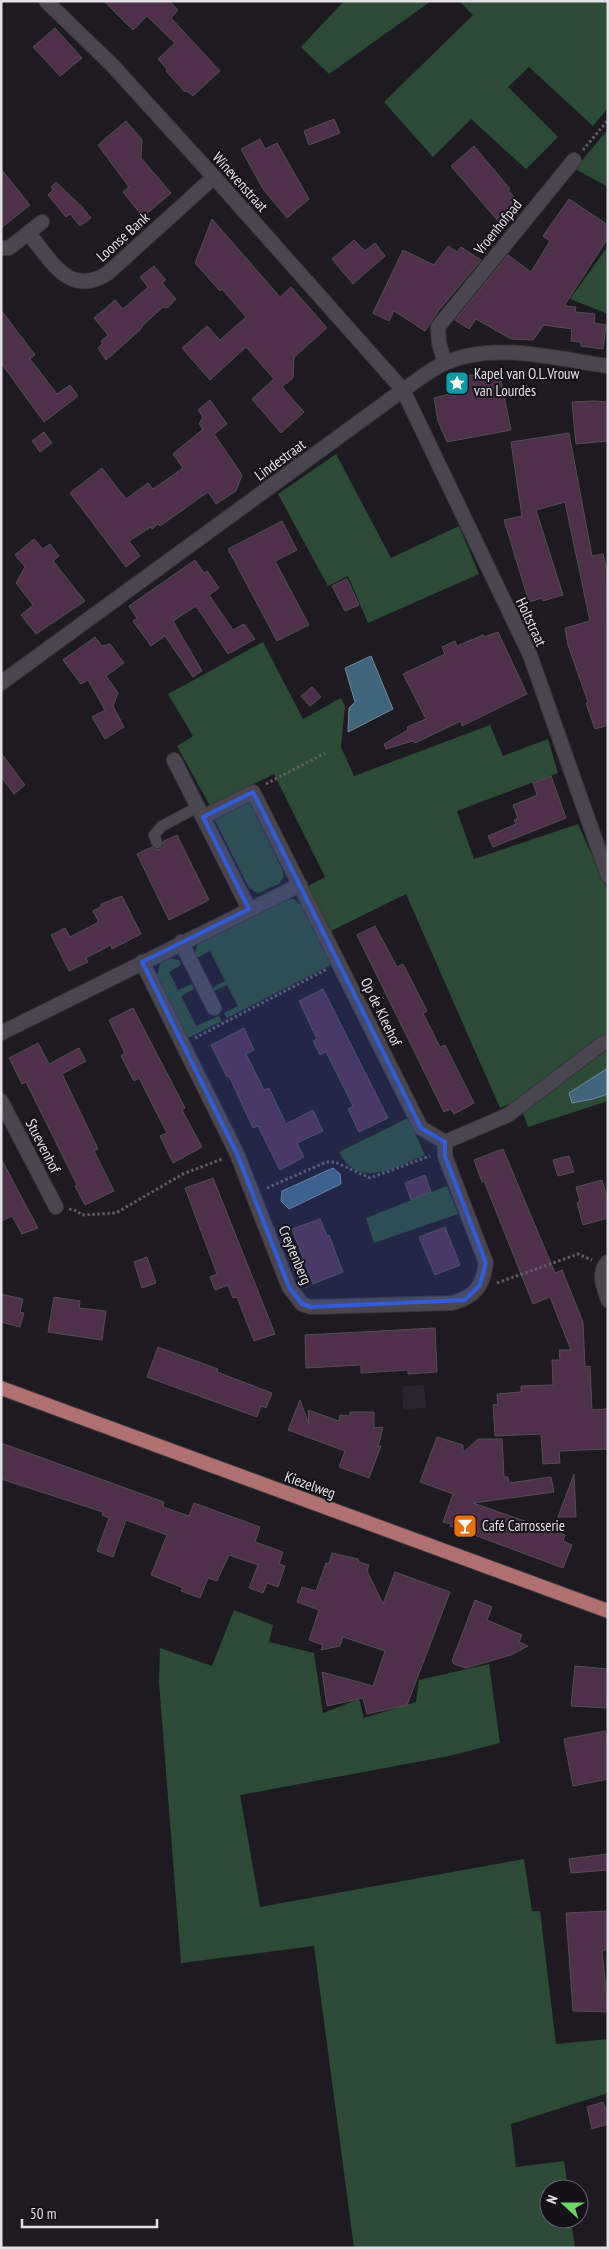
<svg xmlns="http://www.w3.org/2000/svg" width="609" height="2249" viewBox="0 0 609 2249" font-family="'PT Sans Narrow',sans-serif">
<style>
.built{fill:#2a2431}
.green{fill:#2b4b36}
.water{fill:#3f657d;stroke:#708a9c}
.building{fill:#4e304a;stroke:#554d54}
.lines{fill:none;stroke-linecap:round;stroke-linejoin:round}
.service-casing{stroke:#38353b;stroke-width:12}
.minor-casing{stroke:#38353b;stroke-width:16}
.primary-casing{stroke:#38353b;stroke-width:16}
.path{stroke:#615d65;stroke-width:3;stroke-dasharray:2.5 2.5;stroke-linecap:butt}
.service{stroke:#4a464f;stroke-width:10}
.minor{stroke:#4a464f;stroke-width:14}
.primary{stroke:#af7070;stroke-width:14}
.marked{fill:#315dd9;fill-opacity:0.2;stroke:#315dd9;stroke-width:4;stroke-linejoin:round}
.labels{text-anchor:middle;stroke-width:4;stroke-linejoin:round;paint-order:stroke}
.street-label{font-size:15px;fill:#e3e0e6;stroke:#151119}
.poi-label{font-size:15px;fill:#e3e0e6;stroke:#151119;text-anchor:start}
</style>
<rect width="100%" height="100%" fill="#1e1a22"/>
<polygon class="built" points="424,1385 426,1408 403,1409 402,1386"/>
<g class="green">
<polygon points="344,1 431,1 329,74 301,47"/>
<polygon points="459,1 608,1 608,108 593,126 529,67 508,87 558,137 526,169 471,119 433,157 384,102 473,15"/>
<polygon points="608,129 608,187 575,169"/>
<polygon points="608,246 608,314 570,299"/>
<polygon points="336,454 391,558 459,526 479,574 368,623 348,576 328,586 278,494"/>
<polygon points="263,642 303,719 341,698 345,706 341,747 354,776 490,725 503,756 548,739 558,773 457,811 474,859 578,824 608,891 608,1036 515,1102 500,1108 406,894 331,931 308,886 325,877 274,774 210,806 177,746 193,736 168,694"/>
<polygon points="248,799 282,869 284,877 279,884 258,893 249,888 213,817"/>
<polygon points="294,899 301,905 331,965 227,1018 224,1013 238,1006 227,985 214,991 212,988 225,981 210,951 197,958 195,953 198,943 283,900"/>
<polygon points="169,958 179,960 181,965 169,972 178,990 192,984 194,989 181,996 196,1026 219,1016 222,1021 188,1038 157,975 160,963"/>
<polygon points="608,1049 608,1101 528,1127 523,1113"/>
<path d="M408 1118 425 1155C396 1167 358 1190 339 1152Z"/>
<polygon points="447,1186 458,1214 374,1243 366,1218"/>
<polygon points="234,1610 273,1625 269,1642 314,1653 323,1713 359,1699 364,1718 416,1702 419,1680 489,1664 500,1743 449,1756 240,1795 260,1907 524,1859 532,1911 540,1911 556,2044 608,2039 608,2093 511,2124 516,2167 564,2161 568,2189 549,2189 549,2219 571,2219 575,2248 354,2248 314,1946 181,1963 159,1682 160,1648 212,1666"/>
</g>
<g class="water">
<polygon points="371,656 393,709 348,732 349,708 355,702 345,668"/>
<polygon points="608,1068 608,1094 593,1099 572,1103 569,1093"/>
<polygon points="333,1168 340,1174 341,1184 289,1209 281,1201 282,1191"/>
</g>
<g class="building">
<polygon points="104,1 169,1 178,10 171,18 220,71 193,96 187,91 185,92 166,71 167,69 158,59 175,43 147,16 133,30"/>
<polygon points="55,28 82,58 60,76 33,47"/>
<polygon points="334,119 340,133 309,145 304,131"/>
<polygon points="126,121 142,140 141,158 171,193 143,217 123,192 129,187 98,145"/>
<polygon points="260,139 265,149 277,143 309,199 287,218 263,189 241,149"/>
<polygon points="474,146 510,189 508,190 519,203 498,221 451,166"/>
<polygon points="1,169 30,205 1,228"/>
<polygon points="56,182 82,207 91,218 80,226 70,214 66,217 48,195 53,190 51,187"/>
<polygon points="569,199 608,225 608,238 564,306 576,307 575,312 595,314 594,323 606,325 603,349 581,346 581,342 571,341 572,329 544,325 533,340 511,339 476,319 469,329 455,320 508,255 531,272 550,241 543,236"/>
<polygon points="212,219 280,297 291,287 327,328 294,357 293,378 282,387 304,412 281,433 252,399 274,379 246,347 210,380 182,348 207,326 220,340 246,317 222,289 220,291 195,263"/>
<polygon points="354,240 365,251 375,243 385,256 353,284 332,259"/>
<polygon points="448,246 457,252 461,247 481,260 439,310 425,331 394,311 389,321 373,313 403,250 434,265"/>
<polygon points="154,266 166,280 162,283 176,299 167,308 163,307 143,325 140,330 106,360 98,348 103,343 101,341 108,335 94,318 115,300 123,309 148,287 140,277"/>
<polygon points="1,310 35,355 30,359 57,394 70,385 78,396 44,422 1,363"/>
<polygon points="483,373 484,378 500,376 511,430 447,442 438,421 434,398 465,390 463,377"/>
<polygon points="210,400 227,424 214,434 242,475 236,491 216,504 208,492 160,526 158,524 152,529 151,527 129,541 140,556 126,567 70,493 102,468 126,499 148,483 153,489 183,468 173,454 203,429 199,424 203,417 198,410"/>
<polygon points="595,401 608,402 608,441 576,444 572,402"/>
<polygon points="44,432 52,443 40,452 32,441"/>
<polygon points="569,433 592,556 603,554 607,571 608,725 595,729 586,703 588,702 568,645 565,628 590,621 565,502 536,510 563,595 543,601 542,598 529,602 504,520 522,516 511,442"/>
<polygon points="282,521 297,550 275,561 309,625 277,641 228,549"/>
<polygon points="34,539 43,549 50,544 59,556 53,561 85,601 36,634 21,615 33,605 16,583 25,567 15,555"/>
<polygon points="195,560 204,573 207,571 219,588 209,595 233,630 244,624 255,639 228,654 196,606 173,621 202,671 193,677 165,636 151,646 133,621 137,618 129,606"/>
<polygon points="347,579 359,605 345,611 332,586"/>
<polygon points="498,632 527,694 462,726 461,721 415,743 413,741 386,749 384,744 408,730 407,727 426,719 403,674 445,654 442,647 455,641 457,646 483,635 484,637"/>
<polygon points="95,637 102,646 110,644 124,663 106,676 118,693 113,706 124,727 105,739 92,717 105,710 88,680 81,684 63,660"/>
<polygon points="312,687 321,697 310,706 301,696"/>
<polygon points="1,753 25,785 14,794 1,777"/>
<polygon points="551,776 566,818 493,847 488,836 516,824 514,820 518,818 513,805 535,796 537,794 533,783"/>
<polygon points="177,835 209,900 169,920 137,854 152,847 155,850 160,849 164,841"/>
<polygon points="122,896 141,934 112,949 111,945 86,958 88,962 69,971 51,935 65,928 70,937 99,922 93,911 101,907 101,904"/>
<polygon points="375,926 397,967 403,964 427,1011 423,1013 440,1047 445,1045 474,1103 454,1114 451,1109 444,1112 357,935"/>
<polygon points="323,989 388,1118 359,1132 348,1109 353,1106 326,1052 320,1055 313,1041 317,1039 299,1001"/>
<polygon points="133,1008 185,1108 182,1110 202,1147 173,1163 160,1136 167,1133 139,1078 134,1081 121,1056 125,1053 109,1020"/>
<polygon points="244,1028 254,1050 246,1054 264,1090 269,1088 286,1124 313,1110 323,1131 297,1143 304,1157 280,1170 258,1126 253,1128 229,1076 227,1077 211,1045"/>
<polygon points="38,1043 49,1064 79,1048 86,1061 62,1074 98,1149 94,1151 114,1191 85,1205 75,1186 77,1185 26,1082 22,1084 9,1058"/>
<polygon points="503,1149 555,1273 562,1270 583,1322 585,1367 590,1366 592,1410 608,1409 608,1449 559,1451 560,1463 543,1464 541,1434 495,1436 493,1405 498,1404 497,1394 521,1392 521,1386 553,1385 552,1360 560,1360 559,1350 571,1350 550,1297 533,1304 484,1181 482,1182 474,1160"/>
<polygon points="569,1156 574,1172 558,1176 553,1160"/>
<polygon points="1,1158 17,1189 38,1228 22,1234 12,1216 1,1221"/>
<polygon points="425,1175 431,1192 411,1200 405,1183"/>
<polygon points="213,1178 275,1334 254,1341 237,1297 233,1298 228,1285 215,1290 210,1277 217,1274 185,1188"/>
<polygon points="602,1180 608,1201 608,1218 583,1225 577,1203 580,1202 576,1187"/>
<polygon points="320,1219 327,1236 329,1235 343,1272 313,1284 292,1229"/>
<polygon points="445,1227 460,1265 435,1275 419,1237"/>
<polygon points="147,1257 156,1283 142,1288 134,1262"/>
<polygon points="1,1294 23,1299 20,1312 24,1313 20,1327 1,1322"/>
<polygon points="54,1297 80,1301 79,1308 106,1311 102,1340 48,1332"/>
<polygon points="435,1328 437,1372 408,1374 408,1370 361,1373 361,1365 306,1368 305,1335"/>
<polygon points="158,1347 218,1369 217,1372 272,1393 266,1408 261,1406 257,1417 147,1377"/>
<polygon points="300,1400 309,1424 308,1410 339,1421 340,1415 350,1416 350,1412 374,1412 374,1428 383,1427 378,1447 381,1446 369,1478 339,1467 345,1451 288,1430"/>
<polygon points="437,1437 463,1445 463,1453 478,1439 502,1439 504,1477 508,1477 509,1483 551,1477 554,1492 473,1503 565,1535 563,1541 572,1545 563,1568 450,1526 451,1524 443,1522 453,1494 420,1482"/>
<polygon points="1,1443 164,1502 163,1507 189,1516 194,1503 260,1527 255,1542 283,1552 279,1564 285,1566 278,1587 267,1583 263,1593 249,1588 258,1565 229,1555 217,1581 208,1578 200,1598 181,1591 183,1588 151,1575 167,1535 126,1520 113,1557 97,1551 109,1518 102,1515 103,1512 1,1479"/>
<polygon points="574,1474 576,1517 558,1517"/>
<polygon points="332,1553 358,1559 359,1562 369,1565 367,1571 383,1604 395,1572 450,1592 407,1705 367,1714 363,1698 327,1706 322,1672 373,1686 385,1651 343,1637 340,1646 321,1650 323,1645 309,1640 319,1610 297,1602 302,1587 316,1591 326,1563 329,1563"/>
<polygon points="475,1600 492,1607 487,1620 522,1635 519,1642 528,1646 511,1655 466,1668 454,1664 452,1661"/>
<polygon points="575,1666 608,1669 607,1708 571,1706"/>
<polygon points="605,1731 608,1744 608,1779 573,1786 564,1739"/>
<polygon points="608,1854 608,1870 571,1873 569,1859"/>
<polygon points="608,1911 608,1950 602,1950 608,2012 573,2011 566,1913"/>
<polygon points="603,2102 608,2114 608,2124 592,2129 587,2107"/>
</g>
<g class="lines">
<g class="service-casing">
<polyline id="service" points="157,843 154,835 162,826 198,807"/>
</g>
<g class="minor-casing">
<g id="minor">
<polyline points="46,1 113,66 214,177 403,390 530,655 608,876"/>
<path d="M29 234C52 261 69 298 108 273L214 177"/>
<polyline points="1,248 9,248 42,222"/>
<polyline points="445,363 439,343 438,327 574,160"/>
<path d="M1 683 403 390C417 381 430 369 445 363 494 341 557 359 608 366"/>
<polyline points="174,760 249,909"/>
<polyline points="203,817 253,792 421,1128 445,1142"/>
<polyline points="181,942 214,1008"/>
<path d="M142 962 237 1154 289 1287 302 1304 311 1307 452 1303C475 1297 483 1286 486 1263L445 1156V1142"/>
<polyline points="1,1033 300,885"/>
<polyline points="1,1101 56,1207"/>
<polyline points="445,1142 508,1115 603,1043 608,1042"/>
<path d="M608 1262C597 1272 604 1288 608 1300"/>
</g>
</g>
<g class="primary-casing">
<polyline id="primary" points="1,1388 608,1611"/>
</g>
<g class="path">
<polyline points="583,150 608,120"/>
<polyline points="266,784 325,753"/>
<polyline points="195,1038 327,969"/>
<polyline points="267,1188 326,1162 335,1162 370,1178 430,1156"/>
<polyline points="69,1209 77,1211 82,1215 116,1213 183,1174 222,1159"/>
<polyline points="497,1283 578,1254 592,1260"/>
</g>
<use href="#service" class="service"/>
<use href="#minor" class="minor"/>
<use href="#primary" class="primary"/>
</g>
<path class="marked" d="M253 792 421 1128 445 1142V1156L486 1263 480 1285 465 1300 311 1307 302 1304 289 1287 237 1154 142 962 249 909 203 817Z"/>
<defs>
<g id="sight-square" transform="scale(1.25)"><rect x="-9" y="-9" width="18" height="18" rx="4" fill="#0f9aa8" stroke="#151119"/><path d="M0-6L1.8-2.2L6-1.7L2.9 1.2L3.7 5.4L0 3.3L-3.7 5.4L-2.9 1.2L-6-1.7L-1.8-2.2Z" fill="#fff"/></g>
<g id="bar-square" transform="scale(1.25)"><rect x="-9" y="-9" width="18" height="18" rx="4" fill="#e8710a" stroke="#151119"/><path d="M-6-5H6L.8 .8V4.5H3.5V6h-7V4.5H-.8V.8Z" fill="#fff"/></g>
</defs>
<g fill-rule="evenodd">
<use href="#sight-square" x="457" y="383"/>
<use href="#bar-square" x="465" y="1526"/>
</g>
<g class="labels">
<g class="street-label">
<text transform="translate(240 182) rotate(48)" y="5">Winevenstraat</text>
<text transform="translate(498 227) rotate(-51)" y="5">Vroenhofpad</text>
<text transform="translate(123 237) rotate(-42)" y="5">Loonse Bank</text>
<text transform="translate(280 460) rotate(-36)" y="5">Lindestraat</text>
<text transform="translate(531 622) rotate(65)" y="5">Holtstraat</text>
<text transform="translate(381 1012) rotate(64)" y="5">Op de Kleehof</text>
<text transform="translate(43 1146) rotate(63)" y="5">Stuevenhof</text>
<text transform="translate(295 1255) rotate(67)" y="5">Creytenberg</text>
<text transform="translate(310 1485) rotate(20)" y="5">Kiezelweg</text>
</g>
<g class="poi-label">
<text x="474" y="379">Kapel van O.L.Vrouw<tspan x="474" dy="17">van Lourdes</tspan></text>
<text x="482" y="1531">Café Carrosserie</text>
</g>
</g>
<rect width="609" height="2249" fill="none" stroke="#e3e0e6" stroke-width="5"/>
<g transform="translate(564 2204) rotate(291)"><circle r="24" fill="#151119" stroke="#67646b"/>
<path d="M0-4L9 19L0 12L-9 19Z" fill="#6dd362"/>
<text y="-8" font-size="14" font-weight="bold" text-anchor="middle" fill="#e3e0e6">N</text>
</g>
<path d="M22 2219v8h135v-8" fill="none" stroke="#e3e0e6" stroke-width="2.5"/>
<text x="30" y="2219" font-size="15" fill="#e3e0e6" stroke="#151119" stroke-width="4" paint-order="stroke">50 m</text>
</svg>
